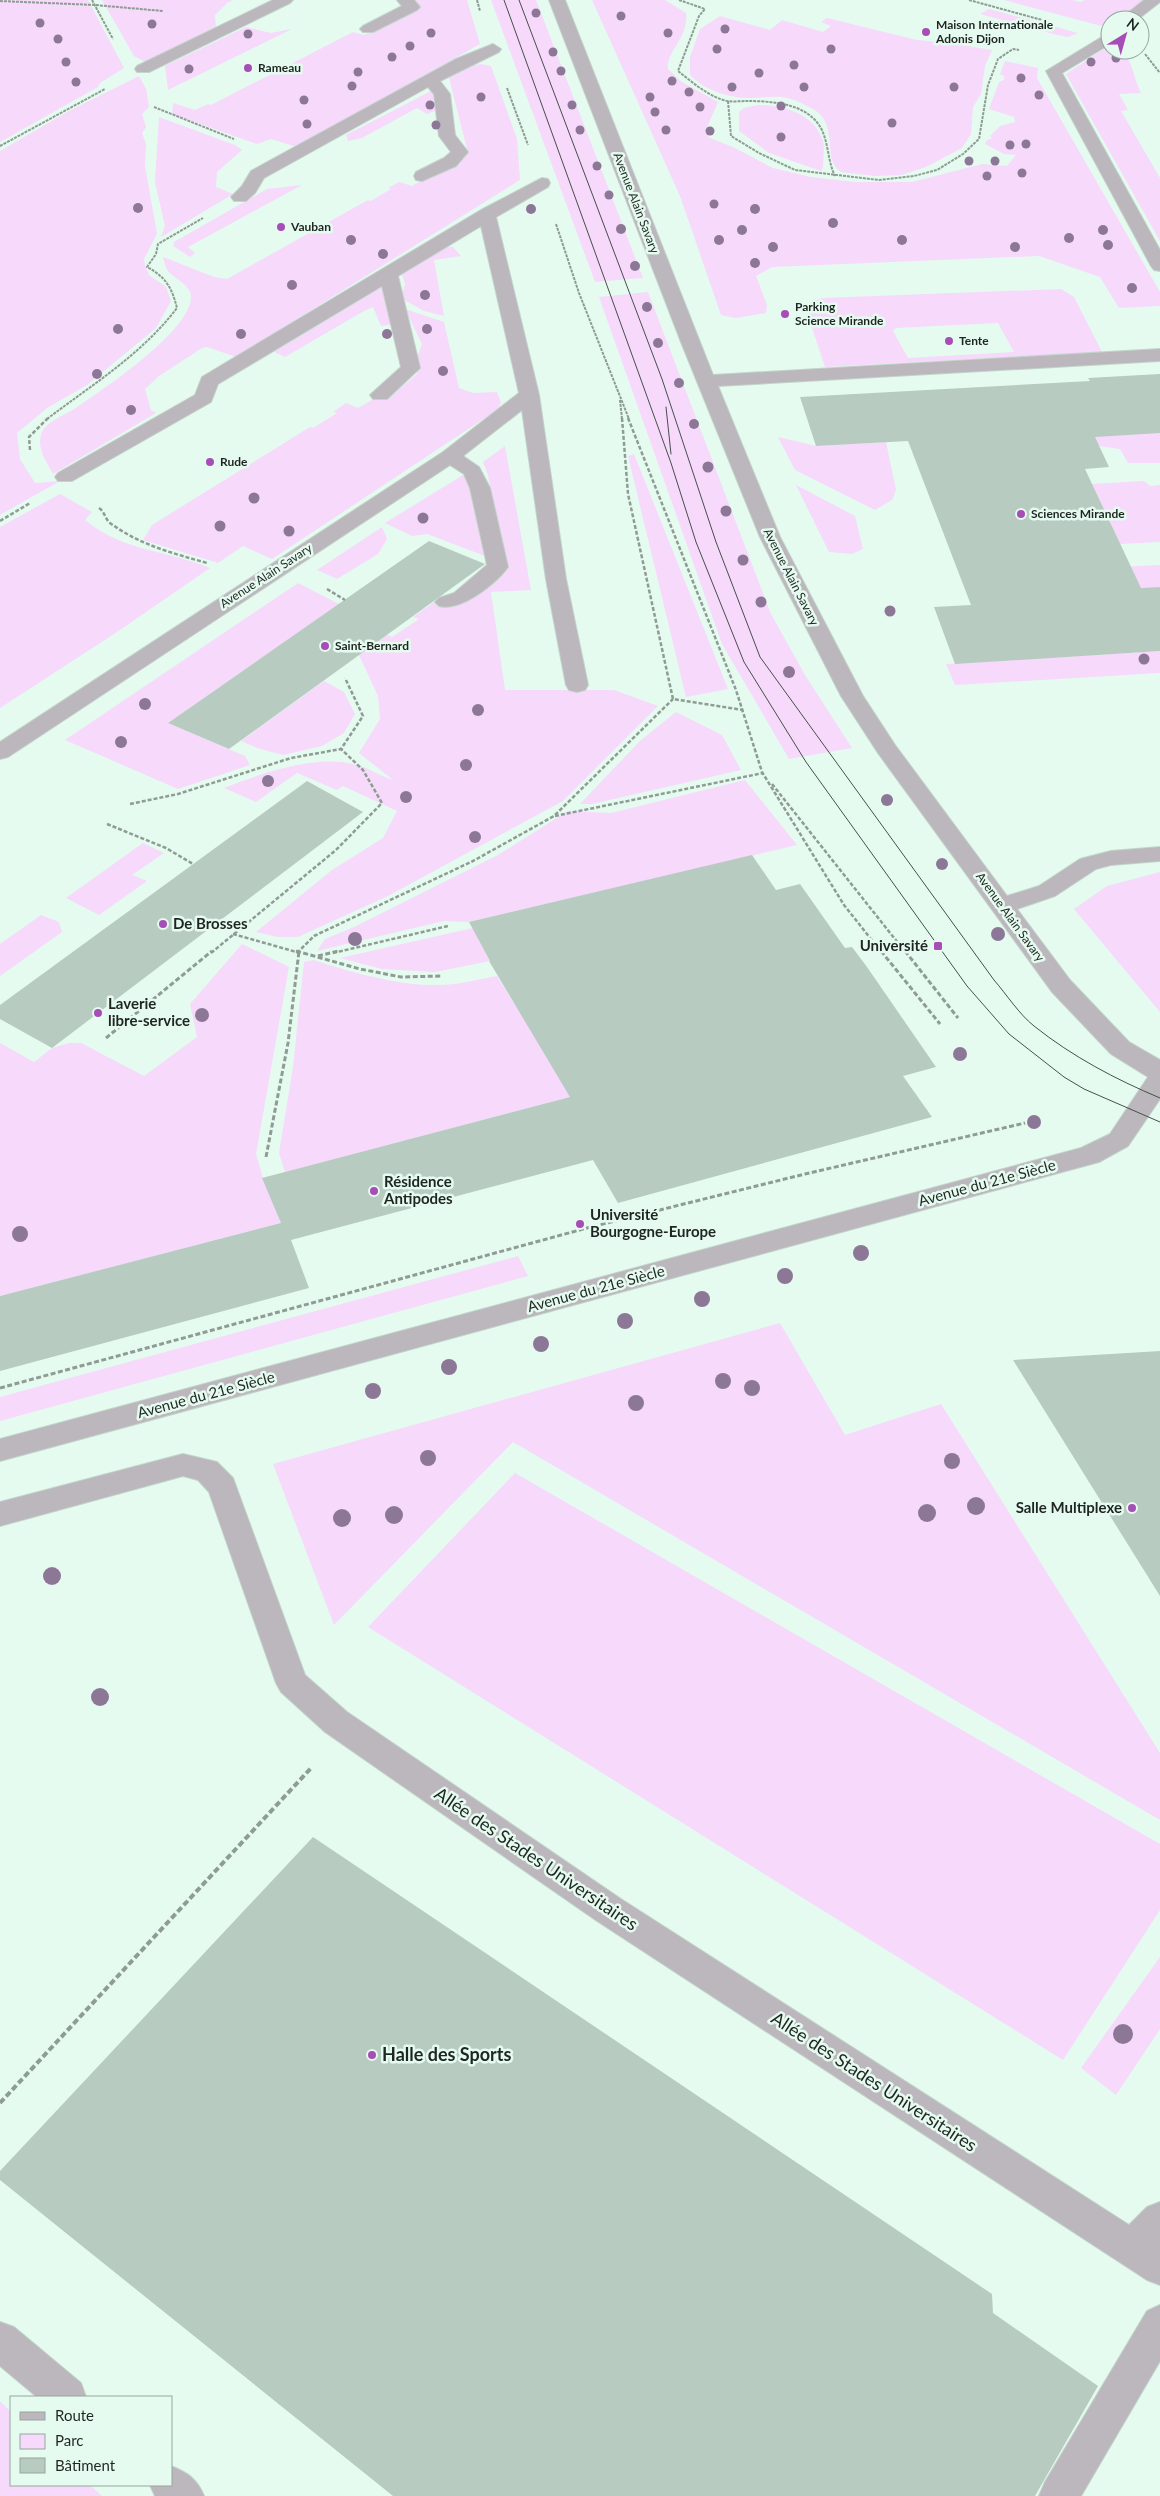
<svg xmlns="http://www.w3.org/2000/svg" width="1160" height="2496" viewBox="0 0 1160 2496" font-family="Lato,sans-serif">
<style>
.green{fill:#f6d9fb;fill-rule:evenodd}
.building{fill:#b7cbc0}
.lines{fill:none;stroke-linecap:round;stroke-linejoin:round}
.minor-casing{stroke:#c2d5cb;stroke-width:2}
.path-far3{stroke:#8e9c94;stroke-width:2;stroke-dasharray:3 1;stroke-linecap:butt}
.path-far2{stroke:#8e9c94;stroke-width:2.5;stroke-dasharray:4 2;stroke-linecap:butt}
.path-far1{stroke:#8e9c94;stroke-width:3;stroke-dasharray:5 2.5;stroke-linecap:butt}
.path{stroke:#8e9c94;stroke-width:4;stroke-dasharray:6 3;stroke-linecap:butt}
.minor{fill:#bcb6bd;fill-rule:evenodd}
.tram{stroke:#46504a;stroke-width:1}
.tree{fill:#8d7797}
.poi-dot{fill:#a74db8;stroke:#e6fbf0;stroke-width:2}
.labels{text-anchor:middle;stroke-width:5;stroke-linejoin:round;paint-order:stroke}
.far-poi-label{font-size:12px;font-weight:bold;fill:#1f2622;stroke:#e6fbf0;text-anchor:start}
.far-street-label{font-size:12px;fill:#1f2622;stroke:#e6fbf0}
.poi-label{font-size:15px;font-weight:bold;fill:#1f2622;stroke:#e6fbf0;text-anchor:start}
.street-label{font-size:15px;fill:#1f2622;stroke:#e6fbf0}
.near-street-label{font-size:18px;fill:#1f2622;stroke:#e6fbf0}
.near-poi-label{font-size:18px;font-weight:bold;fill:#1f2622;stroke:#e6fbf0;text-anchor:start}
</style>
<rect width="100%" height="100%" fill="#e6fbf0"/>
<g class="green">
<polygon points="0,0 88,0 124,68 100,83 98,87 0,142"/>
<polygon points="102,0 233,0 227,3 215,15 216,27 145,62 134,56"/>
<polygon points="410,0 467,0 480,44 297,147 271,139 257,144 172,114 173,103 195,110 208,104 211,105 353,32 364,35 375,30"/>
<polygon points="491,0 536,0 643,278 595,282"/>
<path d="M592 0H665L686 13C689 38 666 51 668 69L682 82 718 102 705 132 710 138 733 147 773 168 811 177 855 182H912L982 164 1007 166 1016 155 1004 154 985 144 986 141 992 138 990 136 1000 126 1015 122 1014 117 989 109 999 82 1004 80V76L1000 74 1005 61 1038 68 1037 78 1160 292V306L1119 308 1100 277 1039 256 772 267 756 276 767 305 766 313 735 318 721 315 680 196Z"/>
<polygon points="1004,0 1072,0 1080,2 1085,0 1147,0 1120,20 1110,20 1110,23 1101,26"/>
<polygon points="989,9 1078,33 1068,37 1057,35 980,14"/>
<path d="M720 16 770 30 782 20 823 32 831 26 821 22 827 18 917 40 950 43 992 50 985 66 981 94 973 107 971 134 962 148 926 167 901 175 875 176 841 172C821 160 840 124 813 109 805 105 796 100 788 98 775 95 763 98 750 98 729 98 704 90 690 75V57L700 29Z"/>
<polygon points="246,27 271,33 292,29 168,90 165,66"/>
<path d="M1110 45V50H1121C1134 62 1133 78 1141 93L1119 94 1128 110 1121 111 1160 178V241L1066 74Z"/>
<path d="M481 64 491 66 517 139 520 180 236 357 207 347 202 348 159 376 145 389 151 410 156 413 53 474C47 462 37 450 41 435 44 422 65 415 76 408 102 390 193 330 191 296 190 284 174 279 168 271 165 267 164 261 163 257L214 277 227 279 368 200 371 201 391 189 388 188 399 182 412 186 468 153 448 74 460 68Z"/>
<polygon points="139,76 146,89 149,107 142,114 146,127 142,133 146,144 145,166 157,234 144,259 145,265 149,275 166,287 171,301 156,328 87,385 47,408 17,433 20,459 35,483 60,481 0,515 0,151 69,111"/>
<polygon points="433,90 436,93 437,110 427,114 417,108 362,138 348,141 346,135"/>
<path d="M757 105C783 105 814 113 823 141 825 148 823 160 823 168L821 171 769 153 739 131V112L744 108Z"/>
<polygon points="159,117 235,145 242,150 217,172 216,187 233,194 161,237 165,226 155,182"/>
<polygon points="302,185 188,247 195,253 190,257 173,246 174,242 267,189"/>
<polygon points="445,247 453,247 461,256 434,260 444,316 424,311 401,298 405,284 402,275 406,270"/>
<polygon points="387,284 394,324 381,326 373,307 364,311 285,357 274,352"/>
<path d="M1061 289 1074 297 1102 352 825 367 809 319V303L822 298ZM998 323 1014 352 908 358 893 331 896 328Z"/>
<polygon points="648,292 771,614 805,675 852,748 789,759 722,644 599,297"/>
<polygon points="405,309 444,322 459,388 473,393 497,392 501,403 497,410 272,559 243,546 218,563 143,540 152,525 310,427 313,428 337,413 333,412 346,403 358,408 372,400 391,396 417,374 418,355 422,344"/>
<polygon points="1112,429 1160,433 1160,463 1128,463 1120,449 1099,446 975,453"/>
<polygon points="778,437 816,446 886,442 896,490 892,500 875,510 795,470"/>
<path d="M505 446 531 590 491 592 505 690H614L658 706 563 801 388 896 298 937H278L256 932 332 870 383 838 397 811 343 786 337 790 297 773 256 802 224 788C263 773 312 755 353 764 367 767 380 776 393 780L359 753 380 719 378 696 359 655 387 635 392 637 419 619 413 617 434 602 454 607 504 566 488 475 483 462Z"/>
<polygon points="634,454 728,689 686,697 628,456"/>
<polygon points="468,472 485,556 427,534 412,536 385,523"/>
<polygon points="1144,481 1150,486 1160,485 1160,542 1120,544 1092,484"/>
<polygon points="796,485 855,516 863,549 852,554 829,552"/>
<path d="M60 494 92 512 85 520C124 552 167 550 210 568L117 632 0 708V527Z"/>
<polygon points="382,527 387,539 378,554 337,579 317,570"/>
<polygon points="1160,565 1160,587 1155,587 1158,593 1062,570"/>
<polygon points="298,583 339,604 168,723 245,756 250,765 178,789 65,740"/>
<polygon points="1160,651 1160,673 955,685 946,664"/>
<polygon points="324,681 344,692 355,714 344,733 322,746 283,755 257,748 241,741"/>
<polygon points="676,712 722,735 741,770 592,804 580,804 640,741"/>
<polygon points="745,780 797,845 469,922 444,921 317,951 325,939 354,927 498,855 568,811 611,813"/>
<polygon points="143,843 164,853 132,875 147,881 99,915 66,898"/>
<polygon points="1160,872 1160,1012 1074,909 1107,886"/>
<polygon points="41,915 59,922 62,932 0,976 0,944"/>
<polygon points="473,928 490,961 435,972 382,969 340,958"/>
<path d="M813 941 863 1020 285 1172 279 1153 293 1067 304 962 314 960C349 972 400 986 437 985 457 985 477 980 497 976L520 1013Z"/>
<polygon points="242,944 289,967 256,1154 263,1178 281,1223 0,1296 0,1043 34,1062 52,1048 69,1043 81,1043 144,1076 197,1037 190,1004"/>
<polygon points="518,1256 528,1276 0,1421 0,1397"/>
<polygon points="780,1323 845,1435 941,1404 1160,1753 1160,1820 513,1442 334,1625 273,1464"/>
<polygon points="515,1473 1160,1844 1160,1910 1063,2060 368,1627"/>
<polygon points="1160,1957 1160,2029 1116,2095 1081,2068"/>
<polygon points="0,2401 11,2412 11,2485 90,2485 102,2496 0,2496"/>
</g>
<g class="building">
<polygon points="1160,374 1160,433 1095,437 1109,467 1085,469 1141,588 1160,587 1160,651 955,664 934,607 971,605 908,441 816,446 800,397 1090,381 1088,378"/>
<polygon points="429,541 485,564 229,749 168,723"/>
<polygon points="307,781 363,812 52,1048 0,1019 0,1005"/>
<polygon points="752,855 776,890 800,884 845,948 852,947 867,967 936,1067 903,1076 932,1117 618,1203 593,1160 291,1240 309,1288 0,1371 0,1296 281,1223 262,1178 570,1097 489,961 490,961 469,922"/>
<polygon points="1160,1351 1160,1596 1013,1360"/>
<polygon points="313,1837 992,2294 993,2313 1098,2386 1035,2496 393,2496 0,2180 0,2171"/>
</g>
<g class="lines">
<g class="minor-casing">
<g id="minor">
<polygon points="273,0 293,0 290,3 149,72 137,72 135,69 137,66"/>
<polygon points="397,0 414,0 420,7 417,10 373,32 363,32 360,29 363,26 402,6"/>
<polygon points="549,0 565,0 713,375 1160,349 1160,361 718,386 780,537 863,696 895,745 1007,896 1039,886 1080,859 1111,851 1160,847 1160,861 1111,865 1096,869 1055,896 1017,909 1070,980 1129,1042 1160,1060 1160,1099 1128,1146 1099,1162 0,1461 0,1439 1081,1148 1110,1134 1148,1077 1111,1054 1052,992 878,753 841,696 760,537 681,342"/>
<polygon points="1144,0 1160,0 1160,2 1137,20 1119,20"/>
<polygon points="1110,32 1110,44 1062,73 1160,250 1160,271 1154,270 1151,266 1046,71"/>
<polygon points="493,44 501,49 499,52 440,81 450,94 455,135 468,152 456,166 422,181 416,180 414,176 416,172 444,158 451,152 439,136 434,94 428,87 264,178 255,193 246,201 234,201 231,197 242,186 251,171 456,59"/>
<path d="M542 178 548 179 550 183 548 187 496 217 539 395 566 579 588 685 585 690 577 692 569 690 566 685 546 579 522 410 463 456 479 467 490 488 508 567C496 584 460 612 439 606L435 602 439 598 454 593 487 565 470 488 464 474 450 465 8 757 0 759V742L443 452 519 393 481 226 398 276 420 368 387 399H373L370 395 401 367 382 286 218 384 211 402 72 481H58L55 477 58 473 195 395 202 377 481 210Z"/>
<polygon points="183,1454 217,1462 233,1478 305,1675 347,1712 621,1899 1129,2225 1147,2207 1160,2202 1160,2285 1147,2280 597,1921 325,1732 281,1692 276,1683 209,1492 198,1480 183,1476 0,1526 0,1502"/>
<polygon points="1160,2305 1160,2361 1081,2496 1039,2496 1045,2482 1147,2311"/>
<polygon points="0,2322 14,2327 81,2383 86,2397 37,2397 0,2366"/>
<path d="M171 2466C188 2473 197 2479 204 2496H155L150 2485H171Z"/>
</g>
</g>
<g class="path-far3">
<polyline points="92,0 113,39"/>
<polyline points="477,0 480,11"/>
<path d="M679 0 705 9 699 16 678 71C692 82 709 97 727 101 733 102 740 101 746 101 771 101 804 103 819 125 829 140 827 160 835 176"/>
<polyline points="969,0 1053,23"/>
<polyline points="0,1 95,5 163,11"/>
<polyline points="1145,54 1160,73"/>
<polyline points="507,88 528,145"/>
<polyline points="728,101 731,136 759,153 795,170 879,180 914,176 937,170 963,154 979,139 988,85 998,59 1013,49 1019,50"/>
<polyline points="154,107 234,139"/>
<polyline points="0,146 105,89"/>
<polyline points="556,224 579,293 629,419"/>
<polyline points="620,400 622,419"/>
<path d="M47 419C93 384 141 355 177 308 172 288 166 277 147 267L156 254 158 244 203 218"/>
</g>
<g class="path-far2">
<polyline points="622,418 628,494 673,699 743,710"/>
<polyline points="628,418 736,690 762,772 844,905 882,953"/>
<polyline points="30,450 29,437 48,418"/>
<path d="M99 508C105 512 105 519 110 523 140 545 172 553 207 563"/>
<polyline points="0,521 30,503"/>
<polyline points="327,589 345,600"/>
<polyline points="772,784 906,953"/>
<polyline points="130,804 178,794 291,758 341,749 363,716 345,678"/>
<polyline points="555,816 763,773"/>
<polyline points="107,824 166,848 193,864"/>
<polyline points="233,934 300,953"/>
<polyline points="211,953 336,850 382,803 363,770 341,749"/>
<polyline points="297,953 314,936 473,861 554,816 673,699"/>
<polyline points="333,953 448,926"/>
</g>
<g class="path-far1">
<polyline points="296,951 360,969 401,977 441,976"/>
<polyline points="881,951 940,1024"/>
<polyline points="905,951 958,1018"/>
<polyline points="318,956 338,951"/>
<polyline points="106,1038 212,951"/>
<polyline points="266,1157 288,1043 299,951"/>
<polyline points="0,1388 587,1228 805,1174 1025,1123"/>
</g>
<polyline class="path" points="0,2103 312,1767"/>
<use href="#minor" class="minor"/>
<g class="tram">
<polyline points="504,0 671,463 696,542 744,662 806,762 967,986 1009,1034 1064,1077 1084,1089 1160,1122"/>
<path d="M519 0 662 379 716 542 760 657 994 980C1007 995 1019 1014 1034 1026 1073 1057 1115 1079 1160 1098"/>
<polyline points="666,407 671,454"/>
</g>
</g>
<g class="tree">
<circle cx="536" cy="13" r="4.5"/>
<circle cx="621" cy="16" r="4.5"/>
<circle cx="40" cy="23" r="4.5"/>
<circle cx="152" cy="24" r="4.5"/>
<circle cx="725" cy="29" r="4.5"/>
<circle cx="431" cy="33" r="4.5"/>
<circle cx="668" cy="33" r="4.5"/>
<circle cx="248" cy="34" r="4.5"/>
<circle cx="58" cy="39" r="4.5"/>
<circle cx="410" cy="46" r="4.5"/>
<circle cx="717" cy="49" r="4.5"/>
<circle cx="831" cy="49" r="4.5"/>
<circle cx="553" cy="52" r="4.5"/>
<circle cx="392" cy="57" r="4.5"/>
<circle cx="1116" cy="58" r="4.5"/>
<circle cx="66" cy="62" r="4.5"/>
<circle cx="1091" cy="62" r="4.5"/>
<circle cx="794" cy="65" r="4.5"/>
<circle cx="189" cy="69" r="4.5"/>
<circle cx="561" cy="71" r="4.5"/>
<circle cx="358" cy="72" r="4.5"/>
<circle cx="759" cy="73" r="4.5"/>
<circle cx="1021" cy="78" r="4.5"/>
<circle cx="672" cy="81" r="4.5"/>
<circle cx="76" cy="82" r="4.5"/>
<circle cx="352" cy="86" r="4.5"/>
<circle cx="732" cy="87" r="4.5"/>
<circle cx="804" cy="87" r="4.5"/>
<circle cx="954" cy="87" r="4.5"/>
<circle cx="689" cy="92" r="4.5"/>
<circle cx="1039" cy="95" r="4.5"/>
<circle cx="481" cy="97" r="4.5"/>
<circle cx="650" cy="97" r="4.5"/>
<circle cx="304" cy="100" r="4.5"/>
<circle cx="430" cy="105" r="4.5"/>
<circle cx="572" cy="105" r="4.5"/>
<circle cx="781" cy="106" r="4.5"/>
<circle cx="700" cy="107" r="4.5"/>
<circle cx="655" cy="112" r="4.5"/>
<circle cx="892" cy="123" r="4.5"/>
<circle cx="307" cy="124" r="4.5"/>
<circle cx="436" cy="125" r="4.5"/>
<circle cx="580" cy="130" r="4.5"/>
<circle cx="666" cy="130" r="4.5"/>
<circle cx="710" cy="131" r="4.5"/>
<circle cx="781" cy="137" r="4.5"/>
<circle cx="1026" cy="144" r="4.5"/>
<circle cx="1010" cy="145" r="4.5"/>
<circle cx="969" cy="161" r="4.5"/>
<circle cx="995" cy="161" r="4.5"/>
<circle cx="597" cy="166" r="4.5"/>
<circle cx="1022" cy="173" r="4.5"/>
<circle cx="987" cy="176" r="4.5"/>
<circle cx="609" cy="195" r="4.5"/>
<circle cx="714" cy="204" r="4.5"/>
<circle cx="138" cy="208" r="5"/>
<circle cx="531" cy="209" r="5"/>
<circle cx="755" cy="209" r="5"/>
<circle cx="833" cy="223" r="5"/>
<circle cx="621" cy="229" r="5"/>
<circle cx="742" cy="230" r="5"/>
<circle cx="1103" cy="230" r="5"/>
<circle cx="1069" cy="238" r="5"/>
<circle cx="351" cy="240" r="5"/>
<circle cx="719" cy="240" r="5"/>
<circle cx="902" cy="240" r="5"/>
<circle cx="1108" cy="245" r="5"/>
<circle cx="773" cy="247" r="5"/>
<circle cx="1015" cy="247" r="5"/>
<circle cx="383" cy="254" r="5"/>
<circle cx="755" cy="263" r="5"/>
<circle cx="635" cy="266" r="5"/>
<circle cx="292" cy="285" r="5"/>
<circle cx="1132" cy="288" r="5"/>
<circle cx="425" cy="295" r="5"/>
<circle cx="647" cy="307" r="5"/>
<circle cx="118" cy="329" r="5"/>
<circle cx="427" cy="329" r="5"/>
<circle cx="241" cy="334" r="5"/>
<circle cx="387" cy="334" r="5"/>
<circle cx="658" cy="343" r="5"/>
<circle cx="443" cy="371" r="5"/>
<circle cx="97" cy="374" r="5"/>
<circle cx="679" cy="383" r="5"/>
<circle cx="131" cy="410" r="5"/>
<circle cx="694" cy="424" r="5"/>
<circle cx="708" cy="467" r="5.5"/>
<circle cx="254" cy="498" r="5.5"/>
<circle cx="726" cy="511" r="5.5"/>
<circle cx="423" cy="518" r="5.5"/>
<circle cx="220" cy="526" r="5.5"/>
<circle cx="289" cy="531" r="5.5"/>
<circle cx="743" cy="560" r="5.5"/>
<circle cx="761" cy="602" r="5.5"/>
<circle cx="890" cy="611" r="5.5"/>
<circle cx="1144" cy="659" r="5.5"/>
<circle cx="789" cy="672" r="6"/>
<circle cx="145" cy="704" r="6"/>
<circle cx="478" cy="710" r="6"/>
<circle cx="121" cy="742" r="6"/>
<circle cx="466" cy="765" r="6"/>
<circle cx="268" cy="781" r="6"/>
<circle cx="406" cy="797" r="6"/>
<circle cx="887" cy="800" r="6"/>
<circle cx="475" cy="837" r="6"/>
<circle cx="942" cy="864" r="6"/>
<circle cx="998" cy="934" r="7"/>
<circle cx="355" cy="939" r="7"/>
<circle cx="202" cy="1015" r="7"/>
<circle cx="960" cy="1054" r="7"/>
<circle cx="1034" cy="1122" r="7"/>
<circle cx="20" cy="1234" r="8"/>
<circle cx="861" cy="1253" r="8"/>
<circle cx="785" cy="1276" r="8"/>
<circle cx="702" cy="1299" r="8"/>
<circle cx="625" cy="1321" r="8"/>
<circle cx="541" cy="1344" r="8"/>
<circle cx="449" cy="1367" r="8"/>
<circle cx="723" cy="1381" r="8"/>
<circle cx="752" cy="1388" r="8"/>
<circle cx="373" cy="1391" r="8"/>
<circle cx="636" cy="1403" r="8"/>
<circle cx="428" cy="1458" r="8"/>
<circle cx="952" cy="1461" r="8"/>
<circle cx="976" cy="1506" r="9"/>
<circle cx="927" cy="1513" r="9"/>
<circle cx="394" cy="1515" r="9"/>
<circle cx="342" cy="1518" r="9"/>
<circle cx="52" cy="1576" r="9"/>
<circle cx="100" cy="1697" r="9"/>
<circle cx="1123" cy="2034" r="10"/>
</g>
<g class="poi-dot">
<circle cx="926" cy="32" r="5"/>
<circle cx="248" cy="68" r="5"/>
<circle cx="281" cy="227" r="5"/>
<circle cx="785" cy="314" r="5"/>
<circle cx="949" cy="341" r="5"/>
<circle cx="210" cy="462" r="5"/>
<circle cx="1021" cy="514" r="5"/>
<circle cx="325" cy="646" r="5"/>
<circle cx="163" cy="924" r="5"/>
<rect x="933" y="941" width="10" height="10" rx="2.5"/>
<circle cx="98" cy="1013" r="5"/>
<circle cx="374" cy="1191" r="5"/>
<circle cx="580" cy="1224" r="5"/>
<circle cx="1132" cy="1508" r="5"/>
<circle cx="372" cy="2055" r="5"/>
</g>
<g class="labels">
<g class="far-poi-label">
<text x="936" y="29">Maison Internationale<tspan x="936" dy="14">Adonis Dijon</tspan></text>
<text x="258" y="72">Rameau</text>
<text x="291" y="231">Vauban</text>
<text x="795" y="311">Parking<tspan x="795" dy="14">Science Mirande</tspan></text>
<text x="959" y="345">Tente</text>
<text x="220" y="466">Rude</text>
<text x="1031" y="518">Sciences Mirande</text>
<text x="335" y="650">Saint-Bernard</text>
</g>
<g class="far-street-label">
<text transform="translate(636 203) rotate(69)" y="4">Avenue Alain Savary</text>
<text transform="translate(266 576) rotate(-33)" y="4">Avenue Alain Savary</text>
<text transform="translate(791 577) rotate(63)" y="4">Avenue Alain Savary</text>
<text transform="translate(1010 917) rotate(54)" y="4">Avenue Alain Savary</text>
</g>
<g class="poi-label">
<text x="173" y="929">De Brosses</text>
<text x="928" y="951" text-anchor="end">Université</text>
<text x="108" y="1009">Laverie<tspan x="108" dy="17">libre-service</tspan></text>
<text x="384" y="1187">Résidence<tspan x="384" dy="17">Antipodes</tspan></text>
<text x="590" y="1220">Université<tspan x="590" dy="17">Bourgogne-Europe</tspan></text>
<text x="1122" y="1513" text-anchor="end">Salle Multiplexe</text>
</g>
<g class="street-label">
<text transform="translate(987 1183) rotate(-15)" y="5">Avenue du 21e Siècle</text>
<text transform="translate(596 1289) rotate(-15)" y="5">Avenue du 21e Siècle</text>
<text transform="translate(206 1395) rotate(-15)" y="5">Avenue du 21e Siècle</text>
</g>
<g class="near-street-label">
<text transform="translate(536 1859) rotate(34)" y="6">Allée des Stades Universitaires</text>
<text transform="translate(874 2082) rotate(33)" y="6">Allée des Stades Universitaires</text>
</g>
<g class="near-poi-label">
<text x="382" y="2061">Halle des Sports</text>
</g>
</g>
<rect x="10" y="2396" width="162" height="90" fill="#e6fbf0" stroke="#96a69e"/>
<rect x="20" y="2412" width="25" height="8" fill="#bcb6bd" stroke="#96a69e"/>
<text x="55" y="2421" font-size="15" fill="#1f2622">Route</text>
<rect x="20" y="2434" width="25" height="15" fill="#f6d9fb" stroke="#96a69e"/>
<text x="55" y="2446" font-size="15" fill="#1f2622">Parc</text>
<rect x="20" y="2458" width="25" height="15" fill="#b7cbc0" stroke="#96a69e"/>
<text x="55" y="2471" font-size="15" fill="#1f2622">Bâtiment</text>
<g transform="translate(1125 35) rotate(37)"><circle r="24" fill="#e6fbf0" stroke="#96a69e"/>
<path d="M0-4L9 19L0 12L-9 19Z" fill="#a74db8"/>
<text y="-8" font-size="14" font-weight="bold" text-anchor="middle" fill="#1f2622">N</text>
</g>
</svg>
